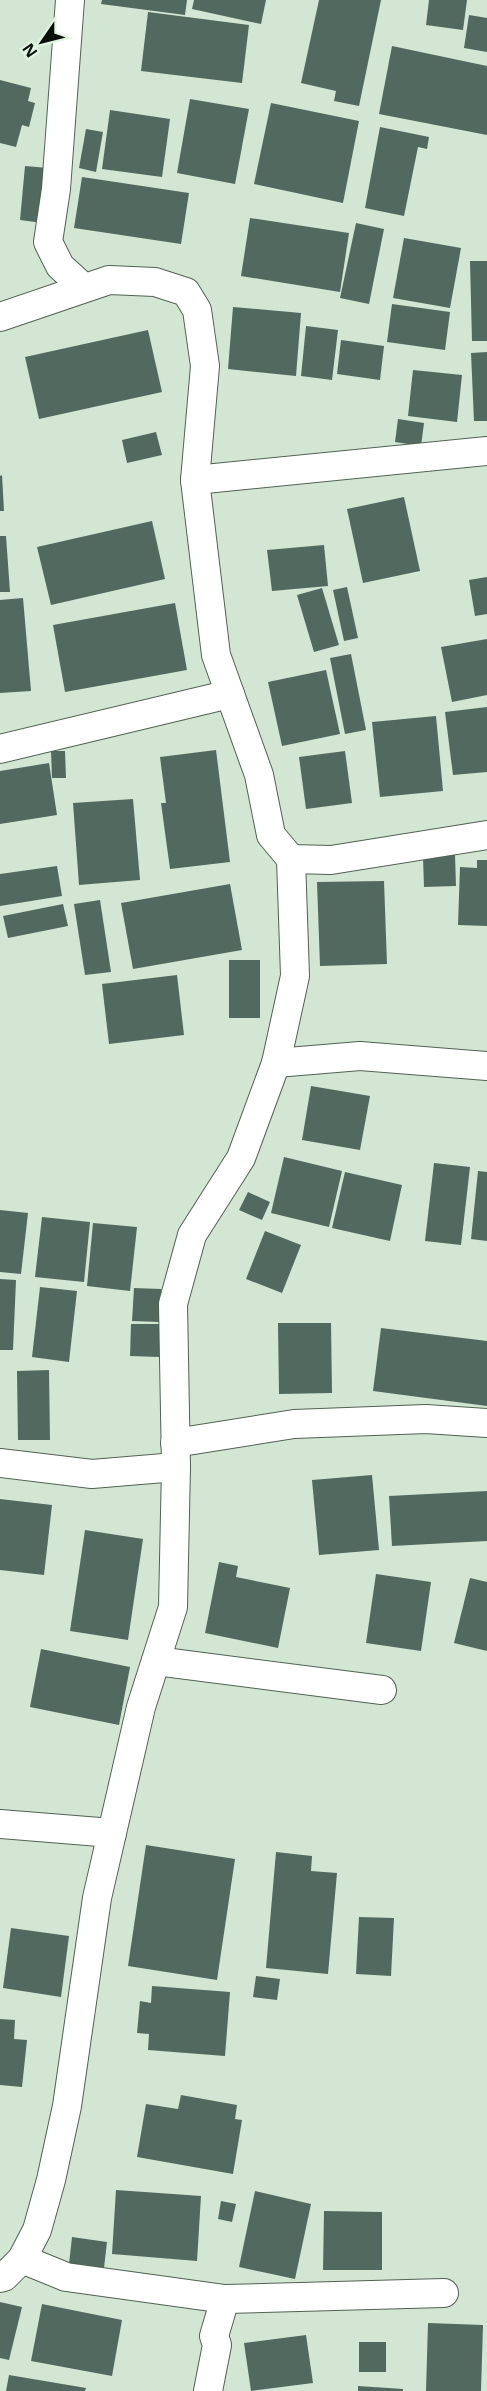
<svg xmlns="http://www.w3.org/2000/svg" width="487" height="2391" viewBox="0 0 487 2391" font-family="'Noto Sans',sans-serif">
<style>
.building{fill:#51695f}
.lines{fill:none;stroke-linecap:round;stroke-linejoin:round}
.minor-casing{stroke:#516252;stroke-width:30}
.minor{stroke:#fff;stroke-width:28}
</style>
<rect width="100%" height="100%" fill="#d3e6d4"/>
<g class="building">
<polygon points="102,0 187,0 185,15 101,4"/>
<polygon points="194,0 266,0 261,24 192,9"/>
<polygon points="319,0 381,0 359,106 334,101 336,91 301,83"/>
<polygon points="429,0 467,0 463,30 426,25"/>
<polygon points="148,12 249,25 242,83 141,71"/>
<polygon points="469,15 487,18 487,52 464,48"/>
<polygon points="392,46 487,66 487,135 379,114"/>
<polygon points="0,80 31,88 28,101 35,103 29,127 22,125 16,147 0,143"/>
<polygon points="190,99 249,109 235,184 177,173"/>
<polygon points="271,103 359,121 343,203 254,184"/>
<polygon points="110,110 170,119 162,177 102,169"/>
<polygon points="380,127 429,137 427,149 418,147 404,216 365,208"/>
<polygon points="86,129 103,132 96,172 79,168"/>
<polygon points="25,166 48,168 43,223 20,220"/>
<polygon points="82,177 189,193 181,244 74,228"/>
<polygon points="250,218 349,233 340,292 241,276"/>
<polygon points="356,223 384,229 369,304 340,298"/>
<polygon points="404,238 461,248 450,308 393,298"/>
<polygon points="470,261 487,261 487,341 472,341"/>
<polygon points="392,304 450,312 445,350 387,342"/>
<polygon points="233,307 301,313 296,376 228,369"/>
<polygon points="306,326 338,330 332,380 301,376"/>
<polygon points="148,330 162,392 39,419 25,357"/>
<polygon points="341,340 384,346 380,380 337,374"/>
<polygon points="487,352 487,421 474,421 471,353"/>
<polygon points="413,370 462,375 457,422 408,416"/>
<polygon points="398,419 424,423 421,446 395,442"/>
<polygon points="156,432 162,455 127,463 122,440"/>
<polygon points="2,475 4,511 0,511 0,476"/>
<polygon points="404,497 420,571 363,583 347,509"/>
<polygon points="152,521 165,579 51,605 37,547"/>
<polygon points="0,536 6,536 10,592 0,592"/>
<polygon points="324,545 328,586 272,591 267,550"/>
<polygon points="487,577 487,614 475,616 469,580"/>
<polygon points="347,587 358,638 344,641 333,590"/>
<polygon points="322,588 339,645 314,652 297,595"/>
<polygon points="23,598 31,691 0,693 0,600"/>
<polygon points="175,603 187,670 65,692 53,625"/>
<polygon points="487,639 487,695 452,702 441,647"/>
<polygon points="351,654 366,730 345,734 330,658"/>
<polygon points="326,670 340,734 282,746 268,682"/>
<polygon points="487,707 487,772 453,775 445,712"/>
<polygon points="436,716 443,791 380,797 372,722"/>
<polygon points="216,750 230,862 170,869 161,803 166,803 160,757"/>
<polygon points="51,751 65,751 66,778 52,778"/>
<polygon points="345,751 352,803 306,809 299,757"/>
<polygon points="49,763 57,815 0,824 0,771"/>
<polygon points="133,799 140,880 79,885 73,803"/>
<polygon points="455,855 456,886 424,887 423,857"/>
<polygon points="477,860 487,860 487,926 458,925 460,867 477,868"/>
<polygon points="57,866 62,896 0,906 0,874"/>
<polygon points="384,881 387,964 320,966 317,882"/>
<polygon points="230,884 242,950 133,969 121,903"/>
<polygon points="100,900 111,972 85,975 74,904"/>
<polygon points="63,904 68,926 8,938 3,916"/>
<rect x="229" y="960" width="31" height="58"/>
<polygon points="177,975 184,1035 109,1044 102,984"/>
<polygon points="311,1086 370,1096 360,1150 302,1140"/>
<polygon points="284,1157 342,1171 329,1227 271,1213"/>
<polygon points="434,1163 470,1167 461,1245 425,1241"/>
<polygon points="478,1171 487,1172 487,1241 471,1239"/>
<polygon points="345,1172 402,1185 390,1241 332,1228"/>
<polygon points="248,1192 270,1202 262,1220 239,1210"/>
<polygon points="0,1210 28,1213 21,1274 0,1272"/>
<polygon points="42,1217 90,1222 84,1282 35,1277"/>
<polygon points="93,1223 137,1227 130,1291 87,1286"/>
<polygon points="265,1231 301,1245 282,1293 246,1279"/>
<polygon points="0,1279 16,1280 13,1350 0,1350"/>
<polygon points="40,1287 77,1291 69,1362 32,1357"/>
<polygon points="134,1288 161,1289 160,1322 132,1321"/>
<polygon points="278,1323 331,1323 332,1393 279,1394"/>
<polygon points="131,1324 160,1324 159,1357 130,1356"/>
<polygon points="381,1328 487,1341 487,1406 373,1391"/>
<polygon points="49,1370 50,1440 18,1440 17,1371"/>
<polygon points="372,1475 379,1550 319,1555 312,1480"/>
<polygon points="487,1491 487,1541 392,1546 389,1496"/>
<polygon points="0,1499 52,1505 44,1575 0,1570"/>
<polygon points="85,1530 143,1539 128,1640 70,1631"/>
<polygon points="219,1562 238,1566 236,1577 290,1588 278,1648 205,1633"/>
<polygon points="376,1574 431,1582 421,1651 366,1643"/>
<polygon points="470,1578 487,1582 487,1651 454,1643"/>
<polygon points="41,1649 130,1667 119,1725 30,1707"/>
<polygon points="146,1845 235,1859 217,1980 128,1966"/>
<polygon points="276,1852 312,1856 311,1871 337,1873 328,1974 266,1968"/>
<polygon points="359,1917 394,1918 391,1976 356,1974"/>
<polygon points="11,1928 69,1936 61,1997 3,1988"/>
<polygon points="256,1976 280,1979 277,2000 253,1997"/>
<polygon points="152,1986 230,1992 225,2056 148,2050 149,2034 137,2033 140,2001 151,2003"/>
<polygon points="0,2019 15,2020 14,2039 27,2040 22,2087 0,2085"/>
<polygon points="181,2095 237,2105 235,2119 242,2120 233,2174 137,2157 146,2104 178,2109"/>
<polygon points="116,2190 201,2196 197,2261 112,2254"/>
<polygon points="255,2191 311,2204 295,2279 239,2267"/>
<polygon points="221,2201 236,2204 232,2222 218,2219"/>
<polygon points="324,2211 382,2212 382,2270 323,2270"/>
<polygon points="72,2237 107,2242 104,2268 69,2264"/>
<polygon points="0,2302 22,2307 9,2360 0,2358"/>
<polygon points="42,2304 122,2320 112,2376 31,2361"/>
<polygon points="428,2323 483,2325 481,2391 426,2391"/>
<polygon points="306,2335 313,2383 251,2391 244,2343"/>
<rect x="359" y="2342" width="27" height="30"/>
<polygon points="9,2375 86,2388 85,2391 6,2391"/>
<polygon points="358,2386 403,2389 403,2391 358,2391"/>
</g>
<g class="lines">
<g class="minor-casing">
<g id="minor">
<polyline points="70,0 56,189 48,242 60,266 83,287"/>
<polyline points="0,317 109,280 155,282 186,292 197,310 205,366 195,480 216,655 259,775 271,835 291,859 295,976 276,1063 241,1158 192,1235 173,1304 176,1467 173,1607 141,1707 97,1898 67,2106 51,2180 37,2230 22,2259 4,2277 0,2278"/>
<polyline points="195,480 487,451"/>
<polyline points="0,749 230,694"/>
<polyline points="291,859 331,860 487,835"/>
<polyline points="276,1063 360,1056 487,1066"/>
<polyline points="175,1443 294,1424 426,1419 487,1423"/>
<polyline points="0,1463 92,1474 176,1467"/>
<polyline points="156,1661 382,1690"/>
<polyline points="0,1824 112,1833"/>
<polyline points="22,2259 66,2277 225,2299 444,2293"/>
<polyline points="208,2391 217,2345 214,2336 225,2299"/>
</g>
</g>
<use href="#minor" class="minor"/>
</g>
<g transform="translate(42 42) rotate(235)" stroke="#e1f4e1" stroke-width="4.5" paint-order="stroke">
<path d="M0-4.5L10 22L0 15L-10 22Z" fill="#0a110a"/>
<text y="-9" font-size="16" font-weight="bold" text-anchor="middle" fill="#0a110a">N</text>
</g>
</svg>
